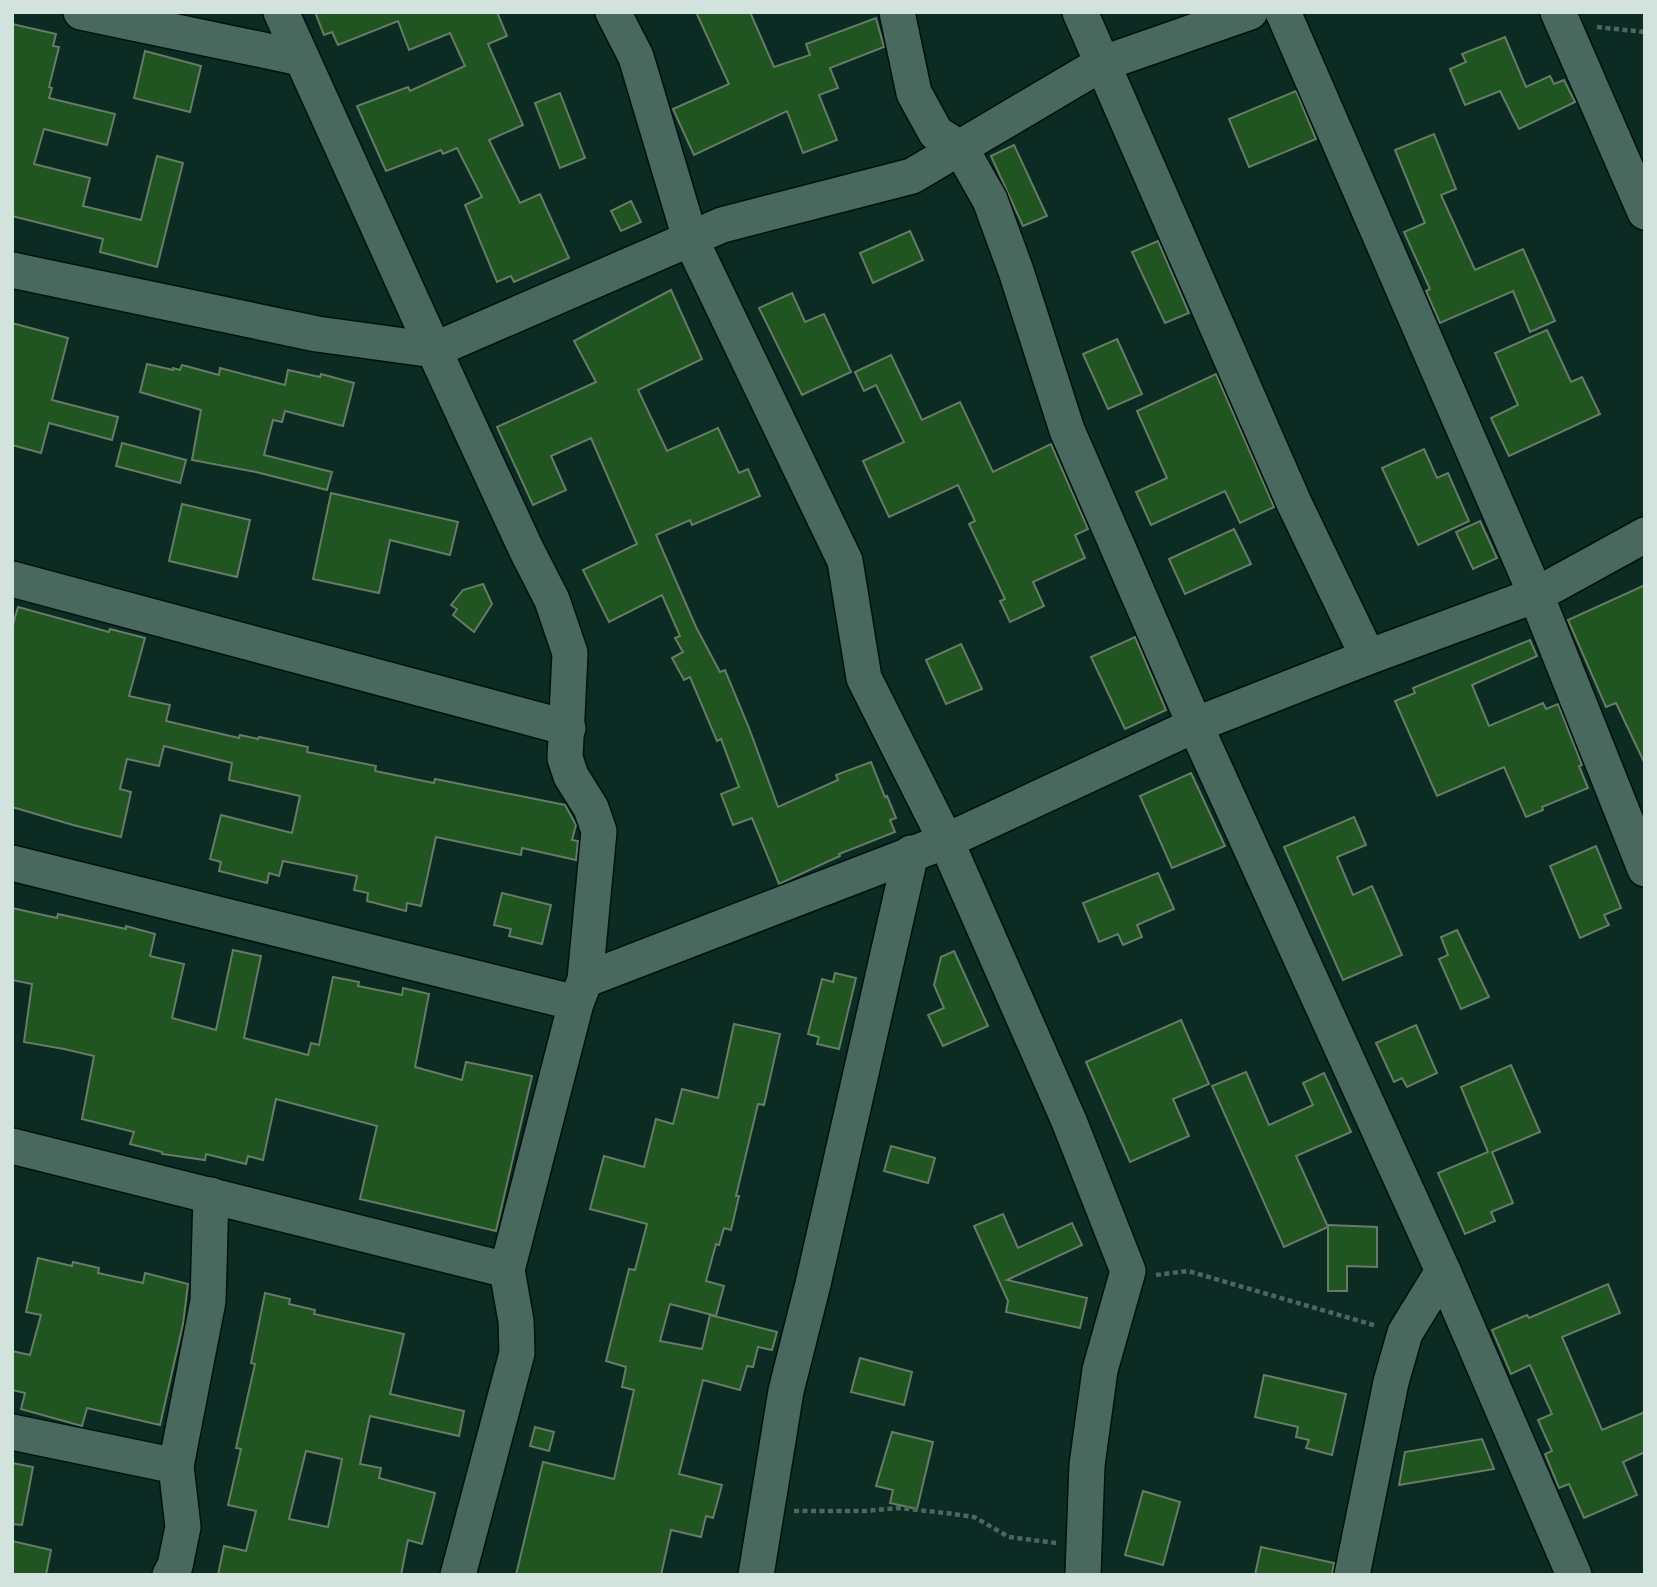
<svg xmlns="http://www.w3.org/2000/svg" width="1657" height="1587" viewBox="0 0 1657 1587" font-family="Lora,serif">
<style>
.building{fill:#205420;stroke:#677b66;stroke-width:2;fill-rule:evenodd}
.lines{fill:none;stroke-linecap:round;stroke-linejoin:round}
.minor-casing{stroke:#00120d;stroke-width:38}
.path{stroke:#4d6760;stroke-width:4.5;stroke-dasharray:5 3.5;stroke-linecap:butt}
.minor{stroke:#49695f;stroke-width:35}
</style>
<rect width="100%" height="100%" fill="#0c2b23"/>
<g class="building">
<polygon points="315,12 497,12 507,36 488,44 523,125 489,140 520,203 540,194 569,258 514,282 511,276 497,282 465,205 482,197 457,148 443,154 441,150 386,171 357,106 408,87 410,91 465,66 450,33 409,50 398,21 338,45 332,32 324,35"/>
<polygon points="696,12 750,12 774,67 810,55 806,44 876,18 884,47 830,68 838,88 819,95 837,140 803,153 787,111 694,155 673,109 729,84"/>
<polygon points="12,24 56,34 53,46 59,47 49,87 52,88 49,98 115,114 107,145 44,129 34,164 90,178 83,206 141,220 157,156 183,163 157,267 100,252 103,239 12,216"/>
<polygon points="1505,37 1526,87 1550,76 1554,84 1564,80 1575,102 1519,129 1500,91 1465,105 1450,69 1466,62 1462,54"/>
<polygon points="145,51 201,66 190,112 134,98"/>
<polygon points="1296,91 1316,139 1249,167 1229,119"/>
<polygon points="560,93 585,158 560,168 535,103"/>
<polygon points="1434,134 1456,189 1441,195 1475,270 1523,249 1555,321 1530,332 1513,291 1440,323 1426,291 1430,289 1404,232 1425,223 1395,150"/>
<polygon points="1014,145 1047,216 1023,226 991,156"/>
<polygon points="631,201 641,222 621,231 611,211"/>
<polygon points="910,231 923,260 873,283 860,253"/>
<polygon points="1158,241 1189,313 1165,323 1132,252"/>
<polygon points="671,290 702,359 638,390 667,451 718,428 739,473 748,469 760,496 692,525 690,520 656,535 696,627 720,672 725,670 749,728 778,807 838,780 836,775 871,762 885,797 887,796 896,818 890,820 895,832 839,854 840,856 779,884 752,818 733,825 721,794 739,787 721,739 717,741 690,677 684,680 672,658 683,652 675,638 680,636 662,595 609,622 583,570 637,544 591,438 551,456 566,490 533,505 497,427 596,382 574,341"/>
<polygon points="792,293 805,322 824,314 851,372 802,395 759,308"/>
<polygon points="12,323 68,338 52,400 118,417 112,440 49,423 41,453 12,445"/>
<polygon points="1547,330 1571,382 1582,377 1600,414 1509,456 1491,418 1518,405 1495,353"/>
<polygon points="1117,339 1142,394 1108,409 1083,354"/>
<polygon points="891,355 922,420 960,402 993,472 1051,444 1088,529 1075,535 1085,558 1033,582 1044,606 1010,622 1000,601 1005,599 969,524 975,521 958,485 889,517 863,461 904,442 876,385 864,391 855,372"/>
<polygon points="147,364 173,370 173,368 180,370 182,365 219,375 220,368 285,385 288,370 320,377 321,374 354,383 343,426 285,411 282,422 273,420 264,455 332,472 327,490 256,472 192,460 201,410 140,392"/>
<polygon points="1216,374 1274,507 1240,523 1225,491 1151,525 1136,492 1167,478 1137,411"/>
<polygon points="122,443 186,460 180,483 116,466"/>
<polygon points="1424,449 1437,478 1448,473 1469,521 1418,545 1382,468"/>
<polygon points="331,493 458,522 450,555 390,540 379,593 313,579"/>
<polygon points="182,504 250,520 237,577 169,561"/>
<polygon points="1480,521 1497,558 1473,569 1456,532"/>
<polygon points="1234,529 1251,564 1185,594 1169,559"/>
<polygon points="483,584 492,604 474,632 453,615 457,609 451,605 463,590"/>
<polygon points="1645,585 1645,764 1616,703 1606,707 1568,620"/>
<polygon points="18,607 109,632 110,629 145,638 129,696 170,705 166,721 239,738 240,735 258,739 259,737 308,747 307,752 376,766 375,771 434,783 435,779 565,805 576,825 572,840 578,841 576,860 522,848 521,855 436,837 421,906 407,903 406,911 367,901 368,893 354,890 357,876 283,861 279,876 269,873 267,883 219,871 221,862 210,859 221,815 292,833 300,796 229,780 232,763 164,746 159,766 127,759 120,789 131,792 121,837 73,825 12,807 12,628"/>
<polygon points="1135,637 1166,710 1125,729 1091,657"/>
<polygon points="1530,640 1537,656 1472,685 1489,726 1543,703 1546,709 1558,704 1582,765 1579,766 1588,788 1542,807 1543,810 1526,817 1504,767 1437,796 1395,701 1415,693 1413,688"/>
<polygon points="961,644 982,689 946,704 926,660"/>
<polygon points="1191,773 1225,846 1172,868 1140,796"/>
<polygon points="1354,817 1366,845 1337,857 1353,895 1372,886 1402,955 1343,980 1284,847"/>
<polygon points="1596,846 1621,908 1604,915 1609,925 1580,938 1550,866"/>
<polygon points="1158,873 1174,909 1137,925 1142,937 1123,945 1118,934 1099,942 1083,903"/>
<polygon points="502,893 551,905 542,944 509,936 511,929 494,925"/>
<polygon points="12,908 57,918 58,914 126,929 126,926 155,934 150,956 184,964 172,1018 216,1030 233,950 261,956 244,1038 308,1055 311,1043 319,1045 333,977 359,982 358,986 402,995 403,988 429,994 415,1067 462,1080 466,1062 532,1076 496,1231 360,1199 377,1126 276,1099 263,1160 248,1156 246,1164 206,1154 205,1160 162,1154 162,1152 130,1144 134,1132 82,1119 94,1056 64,1049 24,1042 32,984 12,980"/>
<polygon points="1457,930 1489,997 1461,1009 1439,959 1448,955 1441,937"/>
<polygon points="954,951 988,1026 943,1046 928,1015 944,1008 934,985 941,957"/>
<polygon points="835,973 856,978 839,1049 817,1044 819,1037 808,1034 822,979 833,982"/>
<polygon points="1181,1020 1209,1084 1173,1099 1189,1136 1130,1162 1086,1062"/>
<polygon points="734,1024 780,1034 764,1105 758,1104 736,1196 739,1196 731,1230 724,1228 719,1245 716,1244 706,1281 724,1286 716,1316 670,1304 660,1341 702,1349 710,1315 777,1332 772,1350 758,1347 753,1367 747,1366 740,1390 703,1380 679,1474 722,1485 713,1518 706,1516 701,1537 671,1530 661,1575 516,1575 543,1462 614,1479 634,1390 622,1387 626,1367 606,1361 629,1269 635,1270 647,1224 590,1209 604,1156 644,1167 656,1119 673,1124 682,1089 718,1098"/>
<polygon points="1416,1025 1437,1073 1407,1087 1402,1078 1394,1082 1376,1043"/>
<polygon points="1511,1065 1540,1132 1492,1152 1513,1203 1491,1212 1495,1221 1465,1234 1438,1173 1488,1152 1461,1087"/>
<polygon points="1246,1072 1269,1125 1313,1105 1303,1083 1324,1073 1351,1132 1296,1156 1328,1227 1284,1247 1212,1086"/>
<polygon points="891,1146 935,1158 928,1183 884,1171"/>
<polygon points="1003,1214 1018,1248 1072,1223 1082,1245 1007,1280 1087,1298 1080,1328 1006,1312 1008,1301 974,1226"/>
<polygon points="1328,1225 1377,1227 1377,1267 1347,1266 1347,1291 1328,1291"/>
<polygon points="38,1258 72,1266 73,1262 99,1268 98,1273 143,1283 145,1273 188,1284 183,1324 160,1425 87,1408 82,1426 21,1409 25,1393 12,1390 12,1351 30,1355 41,1315 26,1312"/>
<polygon points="1608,1284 1620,1313 1562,1337 1602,1430 1645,1412 1645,1452 1623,1462 1637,1495 1584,1518 1569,1484 1559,1488 1545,1454 1552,1451 1538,1420 1552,1414 1530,1365 1511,1374 1492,1330 1527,1315 1529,1318"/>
<path d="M265 1293 290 1299 289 1304 315 1310 314 1314 404 1334 390 1394 464 1411 459 1436 370 1416 360 1464 381 1468 379 1478 435 1493 422 1544 408 1540 401 1575H218L224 1546 246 1551 256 1511 228 1505 241 1449 236 1448 255 1364 251 1363ZM306 1451 342 1459 328 1527 289 1519Z"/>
<polygon points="860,1358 912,1372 904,1405 851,1392"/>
<polygon points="1264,1375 1346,1394 1332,1455 1306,1448 1309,1440 1296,1437 1298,1427 1255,1417"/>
<polygon points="535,1427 554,1432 549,1451 530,1446"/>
<polygon points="892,1432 933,1442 917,1509 890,1503 893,1490 876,1486"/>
<polygon points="1482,1439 1494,1469 1399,1485 1405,1452"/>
<polygon points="12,1463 33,1467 22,1525 12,1524"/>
<polygon points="1143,1491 1180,1502 1163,1565 1125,1555"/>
<polygon points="12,1541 51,1550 46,1575 12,1575"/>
<polygon points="1261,1547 1334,1563 1332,1575 1255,1575"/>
</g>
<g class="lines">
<g class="minor-casing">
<g id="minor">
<polyline points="81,12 301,58"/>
<polyline points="281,12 434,350 526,549 552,600 570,653 565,758 571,776 591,808 599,831 585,980 576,1003 507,1270 516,1321 517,1353 458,1575"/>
<polyline points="613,12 636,57 690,238 845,561 864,678 946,841 1069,1121 1128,1271 1100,1370 1087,1465 1083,1575"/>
<polyline points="897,12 914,93 936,133 961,149 990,200 1016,271 1067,430 1195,725 1443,1271 1574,1575"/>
<polyline points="1080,12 1294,503 1368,657"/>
<polyline points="1283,12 1536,595 1645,869"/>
<polyline points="1558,12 1645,212"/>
<polyline points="12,270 317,334 434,350 722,225 912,176 1101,64 1250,12"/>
<polyline points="12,579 568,728"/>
<polyline points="12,863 576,1003"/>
<polyline points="585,980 946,841 1195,725 1368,657 1536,595 1645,535"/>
<polyline points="12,1146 507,1270"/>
<polyline points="12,1432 176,1466"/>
<polyline points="170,1575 175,1566 183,1527 176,1466 208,1301 211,1195"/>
<polyline points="756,1575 786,1391 813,1284 911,853"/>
<polyline points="1352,1575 1391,1382 1405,1333 1443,1271"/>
</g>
</g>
<g class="path">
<polyline points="1597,27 1645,32"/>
<polyline points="1156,1275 1188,1271 1377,1326"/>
<polyline points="794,1511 864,1511 899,1508 946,1513 974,1517 1009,1537 1056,1543"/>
</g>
<use href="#minor" class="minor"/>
</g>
<rect width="1657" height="1587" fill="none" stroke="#d2e3dd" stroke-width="28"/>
</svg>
